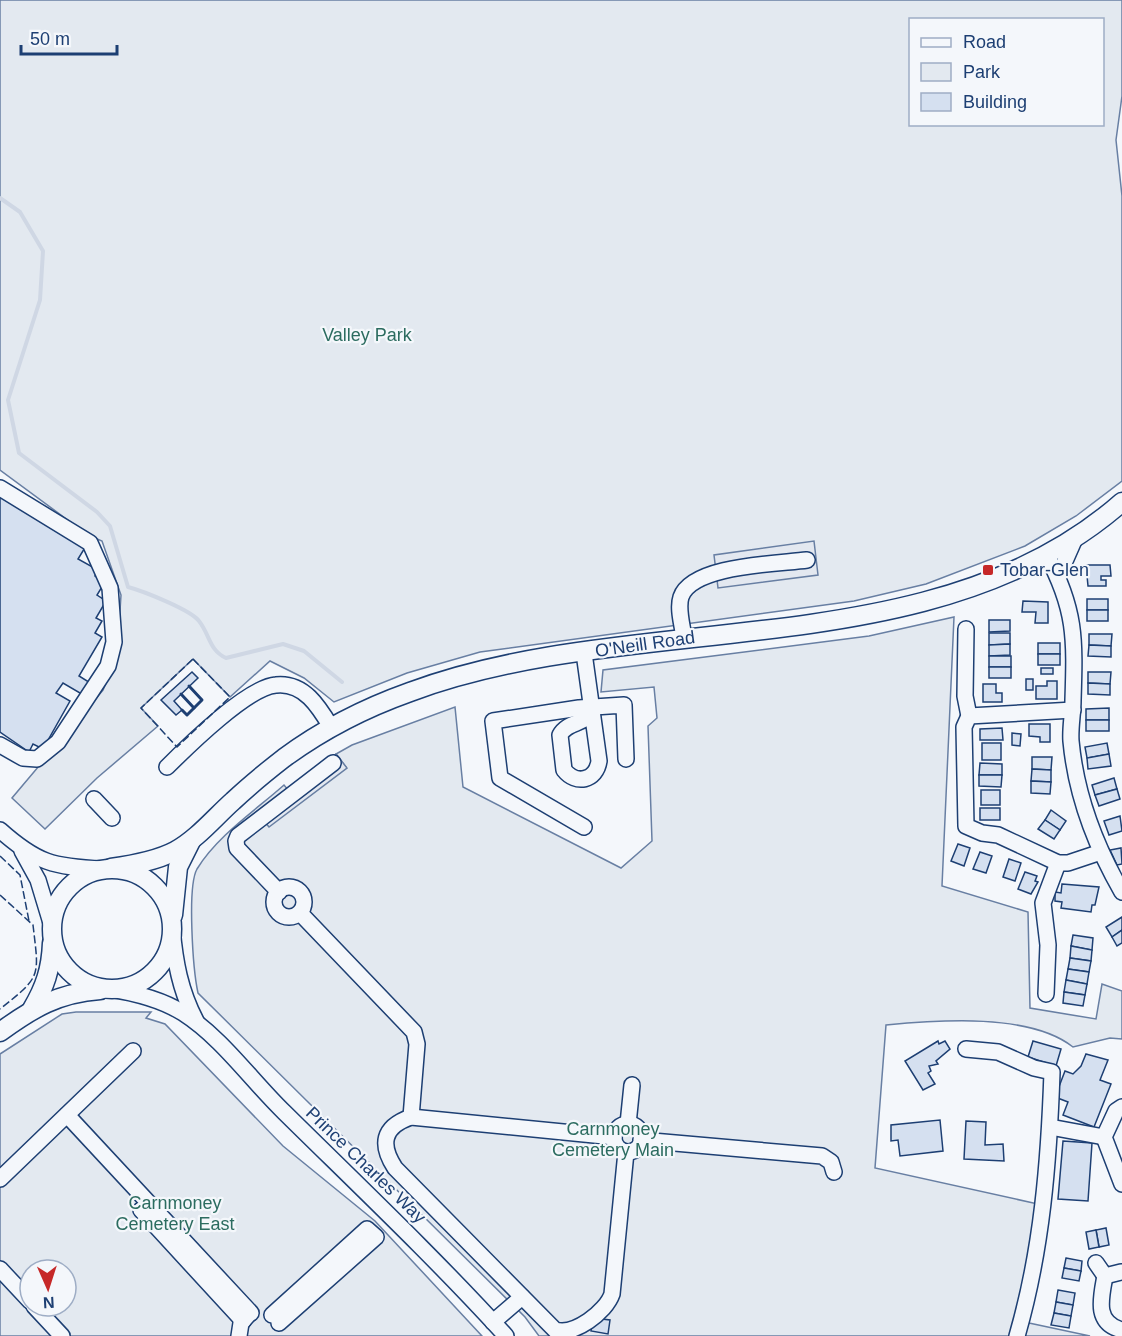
<svg xmlns="http://www.w3.org/2000/svg" width="1122" height="1336" viewBox="0 0 1122 1336" font-family="Arial,sans-serif">
<style>
.green{fill:#e3e9f0;stroke:#687fa3;stroke-width:1.5;fill-rule:evenodd}
.parking{fill:#e3e8f0;stroke:#687fa3;stroke-width:1.5}
.lines{fill:none;stroke-linecap:round;stroke-linejoin:round}
.stream{stroke:#cfd7e4;stroke-width:4}
.building{fill:#d5e0f0;stroke:#1d3f73;stroke-width:1.5}
.minor-casing{stroke:#1d3f73;stroke-width:18}
.major-casing{stroke:#1d3f73;stroke-width:21}
.minor{stroke:#f4f7fb;stroke-width:15}
.major{stroke:#f4f7fb;stroke-width:18}
.fence{stroke:#1d3f73;stroke-width:1.5;stroke-dasharray:8 3;stroke-linecap:butt}
.wall{stroke:#1d3f73;stroke-width:3}
.poi-dot{fill:#c62828;stroke:#f4f7fb;stroke-width:2}
.labels{text-anchor:middle;stroke-width:4.5;stroke-linejoin:round;paint-order:stroke}
.park-label{font-size:18px;fill:#2c6c60;stroke:#f4f7fb}
.poi-label{font-size:18px;fill:#1d3f73;stroke:#f4f7fb;text-anchor:start}
.street-label{font-size:18px;fill:#1d3f73;stroke:#f4f7fb}
</style>
<rect width="100%" height="100%" fill="#f4f7fb"/>
<g class="green">
<path d="M0 0H1122V96L1116 140 1122 196V481L1076 516 1025 546 926 584 854 601 480 652 407 673 334 702 304 678 270 661 230 697 193 659 141 708 158 726 97 778 45 829 12 798 103 690 117 657 121 595 102 541 88 535 0 470ZM910 20H1102V124H910Z"/>
<path d="M954 617 942 886 1028 912 1030 1008 1096 1019 1102 984 1122 991V1039L1110 1038 1073 1047C1030 1013 939 1020 886 1025L875 1168 1038 1204 1013 1336H539L525 1317 198 993C193 970 187 887 197 869 217 836 256 810 284 785L299 803 346 767 336 754 352 745 455 707 463 787 621 868 652 841 648 726 657 718 654 687 601 692 603 670 869 636Z"/>
<path d="M76 1012H151L146 1018 165 1024 283 1146 375 1221 482 1336H0V1054L62 1014ZM30 1270H66V1306H30Z"/>
<polygon points="1029,1323 1090,1336 1023,1336"/>
</g>
<g class="parking">
<polygon points="814,541 818,575 718,588 714,555"/>
<polygon points="336,754 347,768 269,827 258,814"/>
</g>
<g class="lines">
<path class="stream" d="M0 198 20 212 43 251 40 300 8 400 19 453 97 512 110 526 128 587C143 591 191 610 199 621 210 635 209 650 226 658L283 644 304 651 342 682"/>
</g>
<g class="building">
<polygon points="0,495 86,546 78,559 98,570 95,576 105,582 97,595 106,601 96,618 102,621 95,633 102,637 79,676 92,684 85,696 63,683 56,693 70,701 43,749 33,744 29,752 0,732"/>
<polygon points="1086,565 1110,565 1111,576 1101,576 1101,580 1106,580 1106,586 1088,586"/>
<rect x="1087" y="599" width="21" height="11"/>
<polygon points="1023,601 1048,602 1048,623 1035,623 1036,612 1022,612"/>
<rect x="1087" y="610" width="21" height="11"/>
<polygon points="989,620 1010,620 1010,631 989,632"/>
<polygon points="989,633 1010,633 1010,644 989,645"/>
<polygon points="1089,634 1112,634 1111,646 1089,645"/>
<rect x="1038" y="643" width="22" height="11"/>
<polygon points="1010,644 1010,655 989,656 989,645"/>
<polygon points="1089,645 1111,646 1111,657 1088,656"/>
<rect x="1038" y="654" width="22" height="11"/>
<rect x="989" y="656" width="22" height="11"/>
<rect x="989" y="667" width="22" height="11"/>
<rect x="1041" y="668" width="12" height="6"/>
<polygon points="192,672 198,678 174,701 182,710 176,715 161,700"/>
<polygon points="1088,672 1111,672 1110,684 1088,683"/>
<rect x="1026" y="679" width="7" height="11"/>
<polygon points="1047,681 1057,681 1057,699 1036,699 1036,686 1047,686"/>
<polygon points="1088,683 1110,684 1110,695 1088,694"/>
<polygon points="983,684 996,684 996,693 1002,693 1002,702 983,702"/>
<polygon points="1109,708 1109,720 1086,720 1086,709"/>
<rect x="1086" y="720" width="23" height="11"/>
<polygon points="1029,724 1050,724 1050,742 1040,742 1040,737 1029,736"/>
<polygon points="1002,728 1003,740 980,740 980,729"/>
<polygon points="1012,733 1021,734 1020,746 1012,745"/>
<rect x="982" y="743" width="19" height="17"/>
<polygon points="1107,743 1109,754 1087,758 1085,747"/>
<polygon points="1109,754 1111,766 1088,769 1087,758"/>
<polygon points="1032,757 1052,757 1051,770 1032,769"/>
<polygon points="980,763 1002,764 1002,775 979,775"/>
<polygon points="1032,769 1051,770 1051,782 1031,781"/>
<polygon points="979,775 1002,775 1001,787 979,786"/>
<polygon points="1114,778 1117,789 1095,795 1092,785"/>
<polygon points="1031,781 1051,782 1050,794 1031,793"/>
<polygon points="1117,789 1120,799 1099,806 1095,795"/>
<rect x="981" y="790" width="19" height="15"/>
<rect x="980" y="808" width="20" height="12"/>
<polygon points="1051,810 1066,821 1060,830 1045,820"/>
<polygon points="1120,816 1122,831 1109,835 1104,821"/>
<polygon points="1045,820 1060,830 1054,839 1038,829"/>
<polygon points="958,844 970,848 964,866 951,861"/>
<polygon points="1121,848 1122,864 1117,865 1110,850"/>
<polygon points="980,852 992,856 986,873 973,869"/>
<polygon points="1009,859 1021,863 1015,881 1003,877"/>
<polygon points="1025,872 1037,876 1035,881 1038,882 1031,894 1018,889"/>
<polygon points="1062,884 1099,887 1095,905 1092,905 1091,912 1061,908 1062,902 1055,901 1055,892 1061,893"/>
<polygon points="1122,917 1122,930 1112,937 1106,927"/>
<polygon points="1122,930 1122,943 1117,946 1112,937"/>
<polygon points="1073,935 1093,938 1092,950 1071,946"/>
<polygon points="1071,946 1092,950 1091,961 1070,958"/>
<polygon points="1070,958 1091,961 1089,972 1068,969"/>
<polygon points="1068,969 1089,972 1087,984 1066,980"/>
<polygon points="1066,980 1087,984 1085,995 1064,992"/>
<polygon points="1064,992 1085,995 1083,1006 1063,1003"/>
<polygon points="938,1041 939,1044 945,1041 950,1049 936,1061 938,1064 929,1066 931,1071 928,1073 935,1084 923,1090 905,1061"/>
<polygon points="1033,1041 1061,1049 1056,1066 1028,1057"/>
<polygon points="1086,1054 1108,1060 1100,1080 1111,1084 1094,1127 1063,1115 1068,1102 1055,1097 1065,1071 1073,1074 1081,1066"/>
<polygon points="940,1120 943,1151 900,1156 898,1140 891,1141 891,1125"/>
<polygon points="966,1121 986,1122 985,1145 1003,1144 1004,1161 964,1159"/>
<polygon points="1063,1141 1092,1143 1088,1201 1058,1199"/>
<polygon points="1106,1228 1109,1245 1099,1247 1096,1230"/>
<polygon points="1096,1230 1099,1247 1089,1249 1086,1232"/>
<polygon points="1066,1258 1082,1261 1081,1271 1064,1268"/>
<polygon points="1064,1268 1081,1271 1079,1281 1062,1278"/>
<polygon points="1058,1290 1075,1293 1073,1305 1056,1302"/>
<polygon points="1056,1302 1073,1305 1071,1316 1054,1313"/>
<polygon points="1054,1313 1071,1316 1069,1328 1051,1325"/>
<polygon points="593,1318 610,1320 608,1334 591,1331"/>
</g>
<g class="lines">
<g class="minor-casing">
<g id="minor">
<polyline points="0,488 90,543 110,588 114,642 108,666 58,742 37,759 23,758 0,745"/>
<path d="M1046 554C1076 609 1075 639 1073 700 1073 714 1070 728 1071 741 1076 795 1095 845 1122 892"/>
<polyline points="1058,577 1076,536"/>
<polyline points="966,629 965,696 969,716"/>
<path d="M684 639C683 627 677 609 681 597 692 565 777 564 807 560"/>
<path d="M584 653 599 761C596 781 576 785 564 770L560 735C567 722 582 725 592 713"/>
<polyline points="1073,710 969,716 964,727 966,826 982,833 998,835 1058,863 1068,863 1101,852"/>
<path d="M167 767C188 746 248 687 276 685 304 682 319 707 331 727"/>
<polyline points="94,799 112,818"/>
<polyline points="584,827 500,778 493,721 579,708 624,705 626,759"/>
<path d="M0 830C37 863 53 867 103 869"/>
<polyline points="22,851 38,880 51,923"/>
<circle cx="289" cy="902" r="15"/>
<polyline points="279,892 237,848 236,841 238,836 333,763"/>
<polyline points="300,913 414,1032 417,1044 411,1117"/>
<path d="M172 928C175 962 180 990 196 1021"/>
<path d="M110 989C136 993 161 999 183 1013 222 1038 251 1080 284 1112 359 1186 435 1258 506 1336"/>
<polyline points="1046,994 1048,945 1043,903 1058,863"/>
<path d="M966 1049 998 1052 1034 1068 1052 1072C1049 1161 1042 1250 1017 1336"/>
<polyline points="1122,1107 1116,1111 1104,1137 1122,1184"/>
<polyline points="67,1115 251,1313"/>
<polyline points="628,1124 632,1085"/>
<circle cx="628" cy="1138" r="14"/>
<polyline points="1050,1127 1104,1137"/>
<path d="M614 1137 411 1117C382 1127 380 1145 395 1168L555 1330C574 1336 606 1312 612 1294L626 1152"/>
<polyline points="641,1140 822,1156 831,1162 834,1172"/>
<polyline points="0,1179 133,1051"/>
<polyline points="141,1210 243,1321"/>
<polyline points="1096,1263 1105,1276 1121,1272"/>
<polyline points="0,1269 30,1301"/>
<path d="M1105 1276C1101 1298 1094 1323 1122 1330"/>
<polyline points="34,1306 62,1336"/>
<polyline points="272,1315 367,1229 376,1237 279,1323"/>
<polyline points="493,1322 522,1297"/>
<polyline points="239,1336 241,1323 249,1314"/>
</g>
</g>
<g class="major-casing">
<g id="major">
<path d="M111 868C132 865 156 861 175 851 197 839 214 818 233 801 249 786 266 772 284 758 322 730 365 708 410 692 634 608 933 669 1122 502"/>
<circle cx="112" cy="929" r="60"/>
<polyline points="173,915 178,867 191,841"/>
<path d="M32 1009C45 987 51 969 52 943"/>
<path d="M0 1032C33 1008 58 993 100 990"/>
</g>
</g>
<use href="#minor" class="minor"/>
<use href="#major" class="major"/>
<g class="fence">
<polygon points="193,659 230,697 177,747 141,708"/>
<polyline points="0,856 20,875 29,921"/>
<path d="M0 895 33 925C39 977 42 976 0 1009"/>
</g>
<g class="wall">
<polyline points="181,694 194,708"/>
<polyline points="182,710 187,715 202,700 189,686"/>
</g>
</g>
<rect class="poi-dot" x="982" y="564" width="12" height="12" rx="3"/>
<g class="labels">
<g class="park-label">
<text x="367" y="341">Valley Park</text>
<text x="613" y="1135">Carnmoney<tspan x="613" dy="21">Cemetery Main</tspan></text>
<text x="175" y="1209">Carnmoney<tspan x="175" dy="21">Cemetery East</tspan></text>
</g>
<g class="poi-label">
<text x="1000" y="576">Tobar-Glen</text>
</g>
<g class="street-label">
<text transform="translate(645 644) rotate(-8)" y="6">O'Neill Road</text>
<text transform="translate(366 1165) rotate(44)" y="6">Prince Charles Way</text>
</g>
</g>
<rect x="909" y="18" width="195" height="108" fill="#f4f7fb" stroke="#9eadc5" stroke-width="1.5"/>
<rect x="921" y="38" width="30" height="9" fill="#f4f7fb" stroke="#9eadc5" stroke-width="1.5"/>
<text x="963" y="48" font-size="18" fill="#1d3f73">Road</text>
<rect x="921" y="63" width="30" height="18" fill="#e3e9f0" stroke="#9eadc5" stroke-width="1.5"/>
<text x="963" y="78" font-size="18" fill="#1d3f73">Park</text>
<rect x="921" y="93" width="30" height="18" fill="#d5e0f0" stroke="#9eadc5" stroke-width="1.5"/>
<text x="963" y="108" font-size="18" fill="#1d3f73">Building</text>
<g transform="translate(48 1288) rotate(177)"><circle r="28" fill="#f4f7fb" stroke="#9eadc5" stroke-width="1.5"/>
<path d="M0-4.5L10 22L0 15L-10 22Z" fill="#c62828"/>
<text y="-9" font-size="16" font-weight="bold" text-anchor="middle" fill="#1d3f73">N</text>
</g>
<path d="M21 45v9h96v-9" fill="none" stroke="#1d3f73" stroke-width="3"/>
<text x="30" y="45" font-size="18" fill="#1d3f73" stroke="#f4f7fb" stroke-width="4.5" paint-order="stroke">50 m</text>
</svg>
